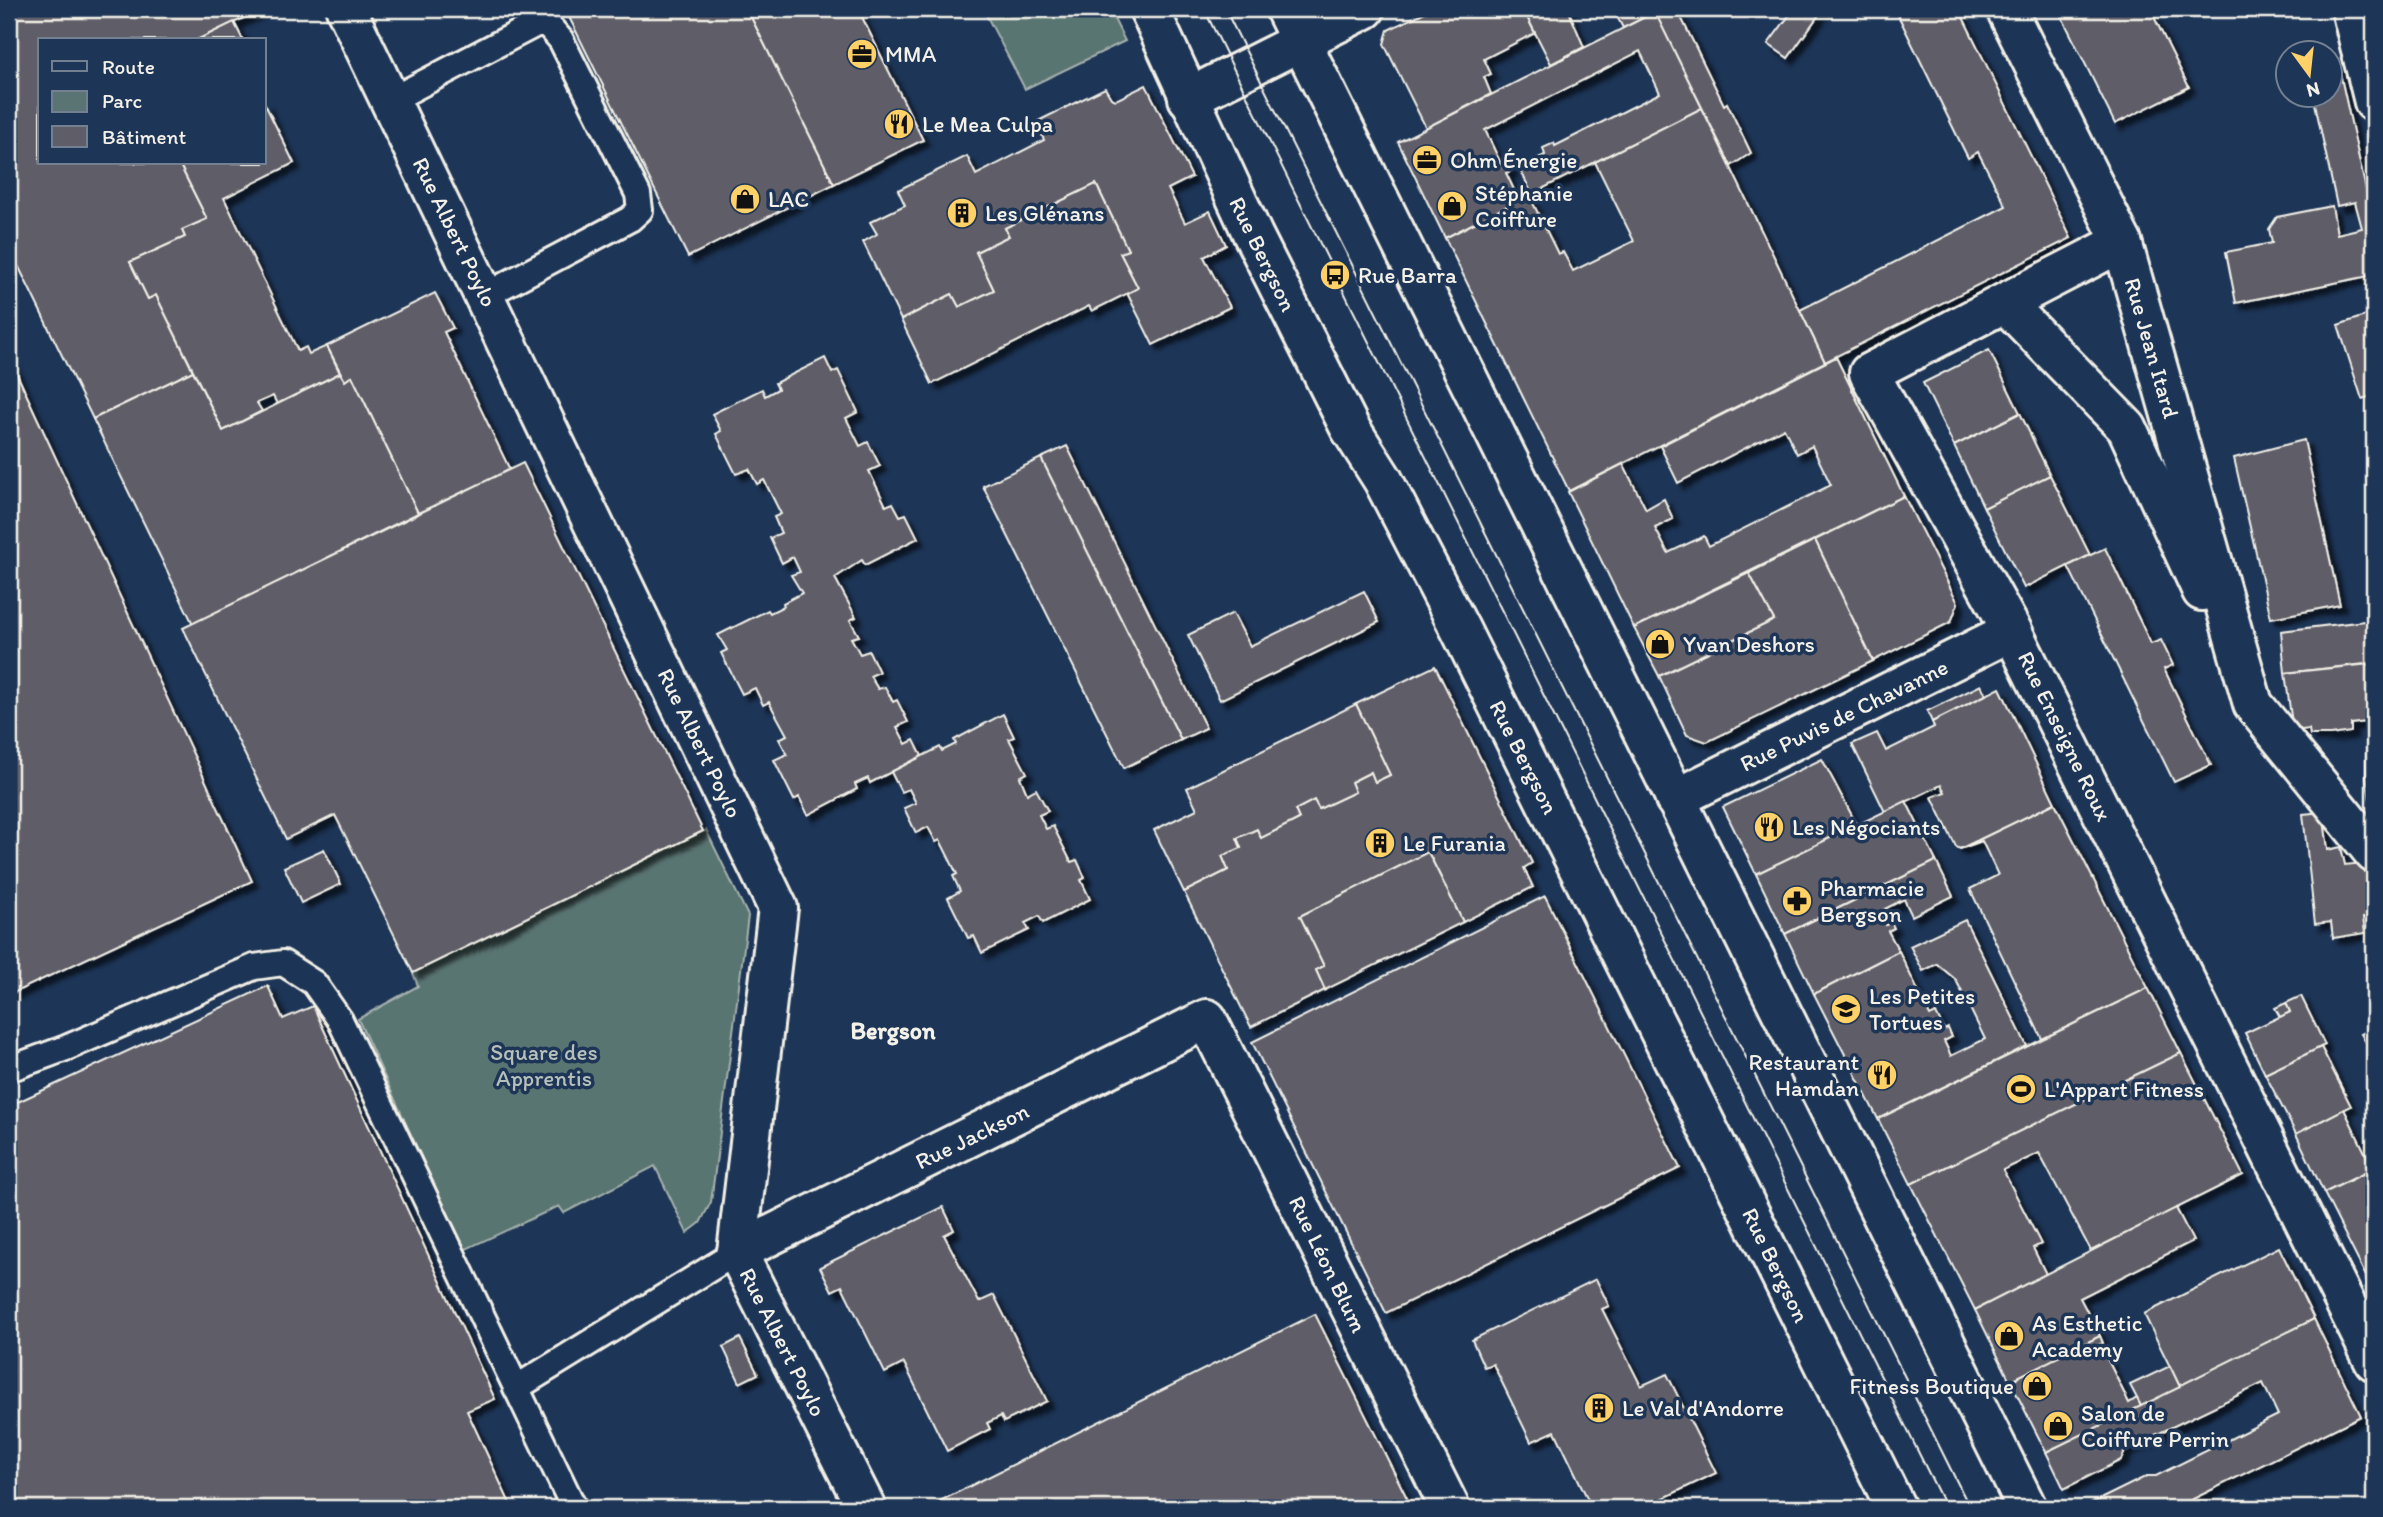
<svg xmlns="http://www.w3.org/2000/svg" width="2383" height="1517" viewBox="0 0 2383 1517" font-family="Itim,sans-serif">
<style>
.green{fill:#597472;stroke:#a6b2ad;stroke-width:2}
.building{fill:#5e5d68;stroke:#f4f1e8;stroke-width:2;filter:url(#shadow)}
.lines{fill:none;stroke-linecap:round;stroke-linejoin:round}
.service-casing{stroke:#f4f1e8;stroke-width:30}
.minor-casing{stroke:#f4f1e8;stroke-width:44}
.secondary-casing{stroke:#f4f1e8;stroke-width:44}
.service{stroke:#1d3557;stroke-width:24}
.minor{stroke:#1d3557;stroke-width:38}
.secondary{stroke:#1d3557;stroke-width:38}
.tram{stroke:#f4f1e8;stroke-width:2}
.labels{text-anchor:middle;stroke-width:7;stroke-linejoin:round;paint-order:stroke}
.poi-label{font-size:23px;fill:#f4f1e8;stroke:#1d3557;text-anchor:start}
.street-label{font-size:23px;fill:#f4f1e8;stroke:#1d3557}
.park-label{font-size:23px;fill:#b6bfb9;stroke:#1d3557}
.neighbourhood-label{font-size:24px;font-weight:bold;fill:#f4f1e8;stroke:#1d3557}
</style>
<defs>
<filter id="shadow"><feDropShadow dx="6" dy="6" stdDeviation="2" flood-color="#0009"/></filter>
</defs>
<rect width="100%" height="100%" fill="#1d3557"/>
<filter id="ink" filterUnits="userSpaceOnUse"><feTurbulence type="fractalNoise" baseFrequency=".0143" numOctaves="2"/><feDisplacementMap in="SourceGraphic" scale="14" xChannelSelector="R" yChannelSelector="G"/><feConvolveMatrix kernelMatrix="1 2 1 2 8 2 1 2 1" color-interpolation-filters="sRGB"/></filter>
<g filter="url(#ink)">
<g class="green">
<polygon points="983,9 1109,9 1125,41 1025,89"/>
<polygon points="706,830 748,916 711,1202 700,1223 687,1233 655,1166 564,1213 559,1206 464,1250 358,1019 418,986 413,973"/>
</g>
<g class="building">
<polygon points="9,9 263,9 197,40 40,40 40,163 179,163 207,219 182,230 185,237 130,262 148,299 156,295 193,371 93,419 9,247"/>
<polygon points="565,9 747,9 834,184 688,257"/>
<polygon points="747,9 858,9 923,140 834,184"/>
<polygon points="1431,9 1523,9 1535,33 1484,59 1491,74 1484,77 1491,94 1426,128 1384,44 1388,30"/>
<polygon points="1523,9 1568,9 1584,47 1551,64"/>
<polygon points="1613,9 1653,9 1655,12 1623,28"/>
<polygon points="1653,9 1677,9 1724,105 1727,103 1751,153 1731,166"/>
<polygon points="1794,9 1823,9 1788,58 1768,44"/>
<polygon points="1895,9 1959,9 2071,238 1825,362 1800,310 2006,206 1978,152 1968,158"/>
<polygon points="2058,9 2150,9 2189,87 2115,124"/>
<polygon points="1655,12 1702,108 1532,194 1519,167 1545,155 1543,148 1554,143 1555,146 1660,93 1640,51 1485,130 1503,168 1509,164 1511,171 1506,173 1519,200 1445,238 1398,142"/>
<polygon points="234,22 243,40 197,40"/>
<polygon points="2338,64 2374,226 2374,275 2236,303 2226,252 2272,243 2269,229 2277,217 2332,206 2337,234 2362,228 2355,202 2337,206 2313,94 2330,94 2330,65"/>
<polygon points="1146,85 1192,177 1168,189 1185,223 1210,211 1226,245 1204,257 1230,307 1153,345 1127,293 1138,288 1120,253 1128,250 1096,184 1005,228 1009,236 976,252 994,290 959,307 952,294 901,320 863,242 877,234 870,222 905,205 898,190 967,156 976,175 1044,140 1036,122 1105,88 1111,98 1116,100"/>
<polygon points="264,102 294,163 224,198 298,351 306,347 309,354 327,346 340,373 277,404 273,396 257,403 262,411 223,431 156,295 148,299 130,262 185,237 182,230 207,219 179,163 264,163"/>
<polygon points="1702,108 1825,362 1569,491 1445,238 1529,195 1558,254 1563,252 1573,271 1634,241 1595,162"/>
<polygon points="1096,184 1128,250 1120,253 1138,288 1092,311 1089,306 932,384 901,320 952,294 959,307 994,290 976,252 1009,236 1005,228"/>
<polygon points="435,293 453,328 444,332 510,470 418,513 352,376 345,381 327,346"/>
<polygon points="2374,313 2374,395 2362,399 2338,325"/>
<polygon points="1989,350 2020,413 1954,446 1923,383"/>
<polygon points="9,357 252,881 9,995"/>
<polygon points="1836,357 1904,496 1634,628 1568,492 1623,464 1646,509 1664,499 1673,519 1655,528 1668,553 1704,536 1709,546 1831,485 1812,446 1797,454 1784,428 1678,483 1660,446"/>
<polygon points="825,358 832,373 838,370 858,412 846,418 860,446 868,442 880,466 869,471 886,506 893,503 900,516 906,514 918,538 865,565 862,560 835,578 856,617 850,620 859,636 851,638 860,654 869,651 879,672 870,676 878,689 885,687 893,702 897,700 908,722 897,727 906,744 914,740 922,756 870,783 868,778 855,784 857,789 808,815 799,797 794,800 774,760 787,754 779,739 787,735 769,702 763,705 755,688 742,694 721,653 727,650 718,635 768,610 770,613 784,606 783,603 802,593 791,575 800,572 793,557 782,563 770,538 781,533 774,517 781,514 764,480 757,484 749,469 736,474 716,434 721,431 712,414 762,389 765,396 778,389 775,383"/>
<polygon points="193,371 223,431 340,373 345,381 352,376 418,513 193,624 93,419"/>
<polygon points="2020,413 2050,475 1984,508 1954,446"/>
<polygon points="2304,440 2340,605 2271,618 2234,458"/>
<polygon points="1067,446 1206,728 1181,740 1041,458"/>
<polygon points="1041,458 1181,740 1124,768 983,486"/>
<polygon points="523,463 703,831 413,973 335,815 286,839 183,628"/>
<polygon points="2050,475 2090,555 2024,588 1984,508"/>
<polygon points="1904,496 1958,603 1951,622 1873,661 1815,540"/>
<polygon points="1815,540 1873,661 1707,742 1687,735 1659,676 1774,620 1749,573"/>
<polygon points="2105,548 2151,644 2161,640 2173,665 2164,669 2211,765 2174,782 2068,566"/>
<polygon points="1749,573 1774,620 1659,676 1634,628"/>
<polygon points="1364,591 1379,622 1220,700 1188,635 1233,613 1250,646"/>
<polygon points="2374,620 2374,663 2285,673 2281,631"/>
<polygon points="2370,664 2374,721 2351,724 2351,732 2330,735 2310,735 2309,729 2293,731 2285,673"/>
<polygon points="1435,666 1532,863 1524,868 1533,887 1463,922 1428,852 1300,916 1324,966 1316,970 1325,990 1251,1027 1184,892 1228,870 1222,856 1241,848 1237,838 1257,829 1261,838 1299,819 1295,810 1314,800 1319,809 1355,792 1351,782 1371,772 1375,782 1390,775 1356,704"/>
<polygon points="1981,685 1986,695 1932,722 1927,711"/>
<polygon points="2000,688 2055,803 1960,849 1956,847 1932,797 1945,792 1941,785 1885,812 1852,744 1877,733 1886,751 1934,727 1932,722"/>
<polygon points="1356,704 1390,775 1375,782 1371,772 1351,782 1355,792 1319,809 1314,800 1295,810 1299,819 1261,838 1257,829 1237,838 1241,848 1222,856 1228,870 1184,892 1154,830 1197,809 1187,788"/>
<polygon points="1003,714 1014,737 1009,739 1027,773 1020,777 1027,794 1036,789 1048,811 1039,815 1046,829 1053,826 1071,862 1077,860 1085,878 1081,880 1090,899 1043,923 1039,916 1025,923 1029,930 982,953 974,936 968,938 948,898 960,891 953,876 957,874 940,840 936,842 928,827 916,833 904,808 916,803 909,789 901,792 891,772 940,747 942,751 956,744 954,740"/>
<polygon points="2374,721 2374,800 2370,800 2366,775 2367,722"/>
<polygon points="1822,759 1857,825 1756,874 1723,807"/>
<polygon points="1906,801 1936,861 1785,934 1756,874"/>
<polygon points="2055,803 2148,988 2042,1039 1970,889 1998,875 1982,841 1960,849"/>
<polygon points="2323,812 2328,850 2341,847 2345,865 2374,862 2374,917 2363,918 2365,933 2333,938 2331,922 2315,924 2303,814"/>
<polygon points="324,849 341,884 301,903 284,867"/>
<polygon points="1428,852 1463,922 1325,990 1316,970 1324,966 1300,916"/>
<polygon points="1936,861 1953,896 1912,916 1904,899 1879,912 1886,925 1891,922 1894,928 1888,931 1899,951 1814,994 1785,934"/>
<polygon points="1545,896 1680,1168 1386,1313 1252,1042"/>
<polygon points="1965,920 2027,1046 1878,1119 1814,994 1899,951 1930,1016 1936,1013 1944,1030 1948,1028 1952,1037 1944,1041 1951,1056 1985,1039 1956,980 1937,964 1923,971 1910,946"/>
<polygon points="268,986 283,1019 313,1006 495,1399 467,1411 512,1508 9,1508 9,1106"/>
<polygon points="2148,988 2181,1053 1911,1184 1878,1119"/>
<polygon points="2301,996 2325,1045 2265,1074 2245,1033 2290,1012 2286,1003"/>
<polygon points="2286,1003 2290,1012 2280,1017 2275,1008"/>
<polygon points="2374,1028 2374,1056 2361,1034"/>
<polygon points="2321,1047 2351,1106 2296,1134 2265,1074"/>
<polygon points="2181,1053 2243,1175 2091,1251 2039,1153 2003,1170 2041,1244 2033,1248 2046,1274 1975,1310 1911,1184"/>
<polygon points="2344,1109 2373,1169 2324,1193 2296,1134"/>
<polygon points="2373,1169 2374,1169 2374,1292 2324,1193"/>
<polygon points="943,1207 954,1230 944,1235 979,1302 994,1295 1047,1401 1004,1422 1001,1416 987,1423 990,1429 947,1451 904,1363 885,1373 842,1286 832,1291 820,1267"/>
<polygon points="2176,1208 2193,1241 2080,1298 2100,1336 2010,1381 1975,1310"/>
<polygon points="2279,1247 2314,1319 2180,1387 2144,1314"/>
<polygon points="1596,1279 1609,1306 1602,1309 1641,1386 1667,1374 1716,1473 1643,1508 1592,1508 1555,1431 1531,1442 1493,1364 1484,1367 1472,1340"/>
<polygon points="1315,1314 1412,1508 926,1508"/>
<polygon points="2314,1319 2361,1416 2175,1508 2082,1508 2147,1476 2156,1476 2278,1415 2263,1383 2126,1449 2121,1460 2064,1489 2046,1452"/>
<polygon points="2100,1336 2103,1343 2100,1344 2129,1403 2137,1398 2141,1406 2046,1452 2010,1381"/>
<polygon points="740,1338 758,1374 740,1383 723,1347"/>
<polygon points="2170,1366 2180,1387 2141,1406 2130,1385"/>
</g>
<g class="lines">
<g class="service-casing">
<g id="service">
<polyline points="391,100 536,24 547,24 561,40 638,194 640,210 630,219 486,295"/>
<polyline points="9,1069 66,1048 254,967 283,963 314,983 340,1020 574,1508"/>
<polyline points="516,1388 737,1252"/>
</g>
</g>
<g class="minor-casing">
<g id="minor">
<polyline points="346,9 778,908 737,1252 866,1508"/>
<polyline points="1149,9 1253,235 1350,428 1383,480 1460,629 1896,1508"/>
<polyline points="2006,9 2122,242 2253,704 2374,853"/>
<polyline points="2351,9 2374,102"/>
<polyline points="1188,98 1365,9"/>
<polyline points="2122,242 1869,373 2012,631 2374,1361"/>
<polyline points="2005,303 2127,428 2202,591"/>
<polyline points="1675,799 2012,631"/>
<polyline points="737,1252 1207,1019 1450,1508"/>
</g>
</g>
<g class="secondary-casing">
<polyline id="secondary" points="1285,9 2027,1508"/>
</g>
<use href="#service" class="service"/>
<use href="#minor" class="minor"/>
<use href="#secondary" class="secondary"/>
<g class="tram">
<polyline points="1204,9 1946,1508"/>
<polyline points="1225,9 1970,1508"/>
</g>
</g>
</g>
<defs>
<g id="office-disc" transform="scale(1.575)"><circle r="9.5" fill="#ffd166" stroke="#1d3557"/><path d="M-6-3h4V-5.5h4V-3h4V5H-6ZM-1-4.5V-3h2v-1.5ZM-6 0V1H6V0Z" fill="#111"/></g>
<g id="restaurant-disc" transform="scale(1.575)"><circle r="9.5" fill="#ffd166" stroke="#1d3557"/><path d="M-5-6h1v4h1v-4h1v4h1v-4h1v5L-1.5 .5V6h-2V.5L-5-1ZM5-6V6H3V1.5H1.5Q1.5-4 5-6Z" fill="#111"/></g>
<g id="shop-disc" transform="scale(1.575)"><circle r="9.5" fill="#ffd166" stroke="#1d3557"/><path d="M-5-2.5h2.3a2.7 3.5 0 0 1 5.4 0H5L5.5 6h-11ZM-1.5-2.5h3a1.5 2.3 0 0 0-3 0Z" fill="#111"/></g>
<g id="building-disc" transform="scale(1.575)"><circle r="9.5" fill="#ffd166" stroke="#1d3557"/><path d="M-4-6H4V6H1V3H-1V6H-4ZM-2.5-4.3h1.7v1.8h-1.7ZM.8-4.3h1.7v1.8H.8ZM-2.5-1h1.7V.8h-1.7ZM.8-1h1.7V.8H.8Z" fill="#111"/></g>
<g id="bus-disc" transform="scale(1.575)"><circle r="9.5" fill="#ffd166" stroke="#1d3557"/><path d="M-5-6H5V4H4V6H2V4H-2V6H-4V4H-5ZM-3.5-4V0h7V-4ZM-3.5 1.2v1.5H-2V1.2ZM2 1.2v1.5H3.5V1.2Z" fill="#111"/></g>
<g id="pharmacy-disc" transform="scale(1.575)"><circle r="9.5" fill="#ffd166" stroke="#1d3557"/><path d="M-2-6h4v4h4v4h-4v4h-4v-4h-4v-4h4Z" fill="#111"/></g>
<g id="school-disc" transform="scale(1.575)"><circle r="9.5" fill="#ffd166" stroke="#1d3557"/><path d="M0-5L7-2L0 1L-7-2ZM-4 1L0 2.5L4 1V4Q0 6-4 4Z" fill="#111"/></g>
<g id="stadium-disc" transform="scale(1.575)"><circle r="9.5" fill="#ffd166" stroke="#1d3557"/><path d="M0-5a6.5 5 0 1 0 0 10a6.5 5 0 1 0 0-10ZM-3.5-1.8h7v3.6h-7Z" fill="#111"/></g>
</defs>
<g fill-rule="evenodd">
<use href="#office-disc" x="862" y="54"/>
<use href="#restaurant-disc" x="899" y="124"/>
<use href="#office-disc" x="1427" y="160"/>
<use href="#shop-disc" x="745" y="199"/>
<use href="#shop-disc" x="1452" y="206"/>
<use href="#building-disc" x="962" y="213"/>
<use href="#bus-disc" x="1335" y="275"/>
<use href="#shop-disc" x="1660" y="644"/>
<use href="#restaurant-disc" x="1769" y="827"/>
<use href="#building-disc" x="1380" y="843"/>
<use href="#pharmacy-disc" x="1797" y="901"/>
<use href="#school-disc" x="1846" y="1009"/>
<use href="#restaurant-disc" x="1882" y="1075"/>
<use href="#stadium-disc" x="2021" y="1089"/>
<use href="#shop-disc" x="2009" y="1336"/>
<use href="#shop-disc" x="2037" y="1386"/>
<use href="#building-disc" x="1599" y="1408"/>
<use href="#shop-disc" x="2058" y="1426"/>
</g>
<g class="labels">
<g class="poi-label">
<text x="885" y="62">MMA</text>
<text x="922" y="132">Le Mea Culpa</text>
<text x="1450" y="168">Ohm Énergie</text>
<text x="1475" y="201">Stéphanie<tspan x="1475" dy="26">Coiffure</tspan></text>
<text x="768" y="207">LAC</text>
<text x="985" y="221">Les Glénans</text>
<text x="1358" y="283">Rue Barra</text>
<text x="1683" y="652">Yvan Deshors</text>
<text x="1792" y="835">Les Négociants</text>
<text x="1403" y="851">Le Furania</text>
<text x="1820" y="896">Pharmacie<tspan x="1820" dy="26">Bergson</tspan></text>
<text x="1869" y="1004">Les Petites<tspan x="1869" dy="26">Tortues</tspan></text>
<text x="1859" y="1070" text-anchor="end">Restaurant<tspan x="1859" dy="26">Hamdan</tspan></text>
<text x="2044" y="1097">L'Appart Fitness</text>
<text x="2032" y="1331">As Esthetic<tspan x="2032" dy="26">Academy</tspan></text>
<text x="2014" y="1394" text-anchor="end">Fitness Boutique</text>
<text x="1622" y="1416">Le Val d'Andorre</text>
<text x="2081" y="1421">Salon de<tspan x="2081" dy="26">Coiffure Perrin</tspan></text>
</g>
<g class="street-label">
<text transform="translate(455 232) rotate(64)" y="8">Rue Albert Poylo</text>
<text transform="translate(1263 254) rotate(64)" y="8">Rue Bergson</text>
<text transform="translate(2152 348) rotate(74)" y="8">Rue Jean Itard</text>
<text transform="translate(1844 715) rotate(-26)" y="8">Rue Puvis de Chavanne</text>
<text transform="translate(2065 736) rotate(64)" y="8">Rue Enseigne Roux</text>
<text transform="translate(700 743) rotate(64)" y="8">Rue Albert Poylo</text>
<text transform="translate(1524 757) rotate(63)" y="8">Rue Bergson</text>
<text transform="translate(972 1136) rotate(-26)" y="8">Rue Jackson</text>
<text transform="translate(1328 1264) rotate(64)" y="8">Rue Léon Blum</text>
<text transform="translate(1776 1265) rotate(64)" y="8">Rue Bergson</text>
<text transform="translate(783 1342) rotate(63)" y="8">Rue Albert Poylo</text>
</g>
<g class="park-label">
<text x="544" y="1060">Square des<tspan x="544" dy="26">Apprentis</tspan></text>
</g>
<g class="neighbourhood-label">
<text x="893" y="1039">Bergson</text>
</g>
</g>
<rect width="2383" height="1517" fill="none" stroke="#1d3557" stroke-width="35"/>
<rect x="18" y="18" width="2348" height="1482" fill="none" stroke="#f4f1e8" stroke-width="2.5" filter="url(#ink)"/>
<rect x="38" y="38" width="228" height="126" fill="#1d3557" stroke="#738091" stroke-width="2"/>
<rect x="52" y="61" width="35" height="10" fill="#1d3557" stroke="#738091" stroke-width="2"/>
<text x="102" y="74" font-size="21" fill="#f4f1e8">Route</text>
<rect x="52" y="91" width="35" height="21" fill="#597472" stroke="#738091" stroke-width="2"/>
<text x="102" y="108" font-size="21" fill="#f4f1e8">Parc</text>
<rect x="52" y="126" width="35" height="21" fill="#5e5d68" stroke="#738091" stroke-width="2"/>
<text x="102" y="144" font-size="21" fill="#f4f1e8">Bâtiment</text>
<g transform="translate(2309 74) rotate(165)"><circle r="33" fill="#1d3557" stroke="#738091" stroke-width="2"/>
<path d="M0-5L12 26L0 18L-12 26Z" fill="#ffd166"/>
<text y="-10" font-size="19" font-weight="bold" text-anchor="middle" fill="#f4f1e8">N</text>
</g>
</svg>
